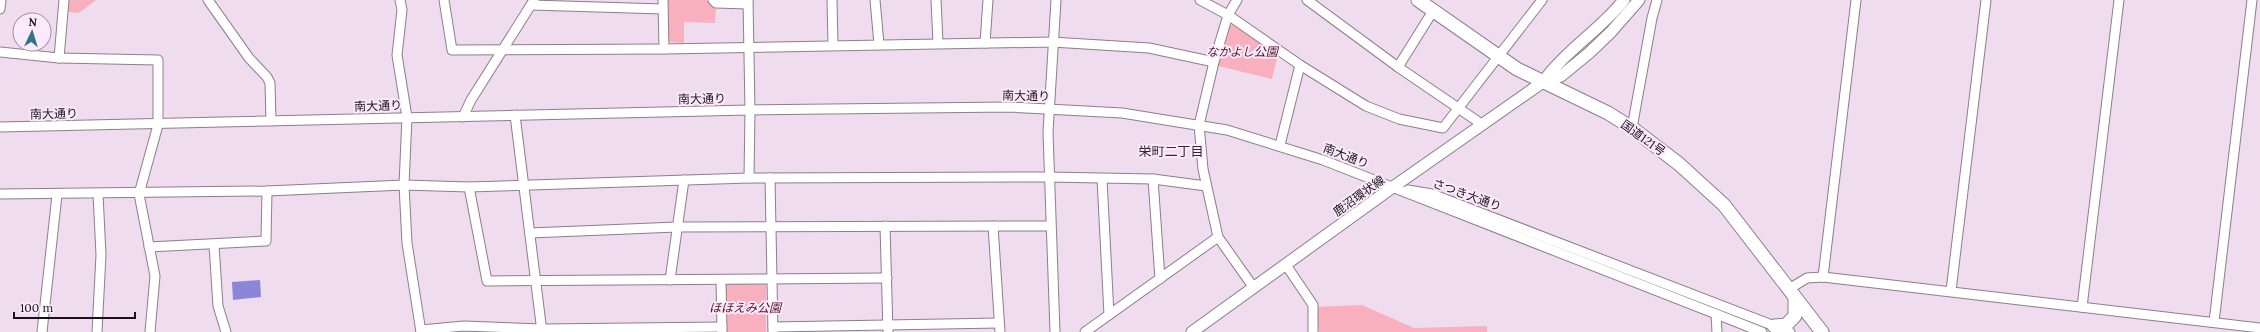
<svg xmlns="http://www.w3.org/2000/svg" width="2260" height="332" viewBox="0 0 2260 332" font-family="Lora,'Noto Sans JP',serif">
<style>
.green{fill:#f8b0be}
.water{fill:#8b86d7}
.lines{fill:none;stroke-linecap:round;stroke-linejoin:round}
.minor-casing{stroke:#8e7d8e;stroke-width:11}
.major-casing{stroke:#8e7d8e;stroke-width:13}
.highway-casing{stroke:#8e7d8e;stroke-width:15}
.minor{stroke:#fff;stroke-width:9}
.major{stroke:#fff;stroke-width:11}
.highway{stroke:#fff;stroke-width:13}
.labels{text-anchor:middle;stroke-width:4;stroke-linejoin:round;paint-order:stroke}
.park-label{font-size:12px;font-style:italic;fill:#4b1022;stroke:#fceafc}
.street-label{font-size:12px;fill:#181218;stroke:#fceafc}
.neighbourhood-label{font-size:13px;fill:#342634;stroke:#fceafc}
</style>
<rect width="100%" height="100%" fill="#efdcef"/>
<g class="green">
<polygon points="69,0 96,0 79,13 68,12"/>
<polygon points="666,0 706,0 716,7 715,23 684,22 684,43 670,42 667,39"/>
<polygon points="1234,24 1278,54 1272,79 1218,66 1227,27"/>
<polygon points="729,281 761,281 766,285 766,332 724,332 725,285"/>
<polygon points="1362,305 1414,328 1487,326 1487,332 1319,332 1315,307"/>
</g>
<polygon class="water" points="260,280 261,297 233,300 232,282"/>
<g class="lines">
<g class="minor-casing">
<g id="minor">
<polyline points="64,0 59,58 158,60 158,125 139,194 155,276 150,332"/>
<polyline points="208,0 249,58 267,77 270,83 271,121"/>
<polyline points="400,0 402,10 397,55 407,117 404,185 407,243 421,332"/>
<polyline points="444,0 452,50 664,49 1052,42 1149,48 1214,62"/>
<polyline points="663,0 664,49"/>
<polyline points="713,0 716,3 748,4"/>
<polyline points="748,0 750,110 749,178"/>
<polyline points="832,0 833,45"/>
<polyline points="875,0 879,44"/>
<polyline points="936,0 938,43"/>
<polyline points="1200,0 1228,15 1300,65 1366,106 1399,119 1443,128 1542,0"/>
<polyline points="1237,0 1228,15 1214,62 1199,125 1203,169 1218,237 1254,288"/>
<polyline points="1307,0 1398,67 1483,125"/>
<polyline points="531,5 663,9"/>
<polyline points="0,9 1,0"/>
<polyline points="985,43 988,0"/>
<polyline points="0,52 59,58"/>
<polyline points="1398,67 1433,11"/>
<polyline points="515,115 542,332"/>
<polyline points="463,117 471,100 534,0"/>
<polyline points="0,127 750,110 1009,107 1122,113 1227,130 1323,160 1762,332"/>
<polyline points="1632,128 1652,18 1657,0"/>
<polyline points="1280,145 1300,65"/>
<polyline points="770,178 773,332"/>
<polyline points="1102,179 1109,315"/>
<polyline points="1153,179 1160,279"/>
<polyline points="469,187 487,281 887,278"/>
<polyline points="1408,190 1432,194 1790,332"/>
<polyline points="0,194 267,191 404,185 469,187 749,178 1048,177 1153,179 1206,186"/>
<polyline points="885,226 888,332"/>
<polyline points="993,226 1000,332"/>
<polyline points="530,233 677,227 1050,226"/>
<polyline points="214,245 218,306 226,332"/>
<polyline points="149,247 266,241 267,191"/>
<polyline points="1286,265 1313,305 1313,332"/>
<polyline points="1823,277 1856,0"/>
<polyline points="670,280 684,180"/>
<polyline points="721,280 722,332"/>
<polyline points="1789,289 1807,278 1823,277 2260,328"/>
<polyline points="1951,291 1986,0"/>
<polyline points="2082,307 2119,0"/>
<polyline points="1716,314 1717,332"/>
<polyline points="2214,322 2252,0"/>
<polyline points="773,327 999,323"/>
<polyline points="421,330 464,326 542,329 722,327"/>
<polyline points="42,332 57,195"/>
<polyline points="97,332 101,255 98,194"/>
<polyline points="1055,332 1048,132 1056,0"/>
<polyline points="1085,332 1218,237"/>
</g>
</g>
<g class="major-casing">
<g id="major">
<polyline points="1543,82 1561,76 1589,53 1611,32 1639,0"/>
<path d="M1192 332 1393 187 1543 82C1565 51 1600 30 1624 0"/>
</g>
</g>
<g class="highway-casing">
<g id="highway">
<polyline points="1418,0 1517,69 1608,113 1632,128 1679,164 1724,205 1822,332"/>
<polyline points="1774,326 1786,325 1795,316 1795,297"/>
</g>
</g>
<use href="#minor" class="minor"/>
<use href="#major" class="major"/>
<use href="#highway" class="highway"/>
</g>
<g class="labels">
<g class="park-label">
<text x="1242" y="56">なかよし公園</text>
<text x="745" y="312">ほほえみ公園</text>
</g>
<g class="street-label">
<text transform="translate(1026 96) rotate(1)" y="4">南大通り</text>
<text transform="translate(702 99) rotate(-1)" y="4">南大通り</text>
<text transform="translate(378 106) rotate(-2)" y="4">南大通り</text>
<text transform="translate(54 114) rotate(-1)" y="4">南大通り</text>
<text transform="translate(1643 138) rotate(36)" y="4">国道121号</text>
<text transform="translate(1346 156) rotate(21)" y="4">南大通り</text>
<text transform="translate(1467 195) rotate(20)" y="4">さつき大通り</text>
<text transform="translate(1359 196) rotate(-36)" y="4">鹿沼環状線</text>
</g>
<g class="neighbourhood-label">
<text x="1171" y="156">栄町二丁目</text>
</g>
</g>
<g transform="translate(32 32) rotate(4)"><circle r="19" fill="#fceafc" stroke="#a194a1"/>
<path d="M0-3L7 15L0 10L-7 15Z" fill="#347288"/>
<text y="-6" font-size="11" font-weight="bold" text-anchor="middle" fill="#181218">N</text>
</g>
<path d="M14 312v6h121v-6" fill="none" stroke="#181218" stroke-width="2"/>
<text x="20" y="312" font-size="12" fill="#181218" stroke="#fceafc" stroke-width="3" paint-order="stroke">100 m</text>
</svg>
